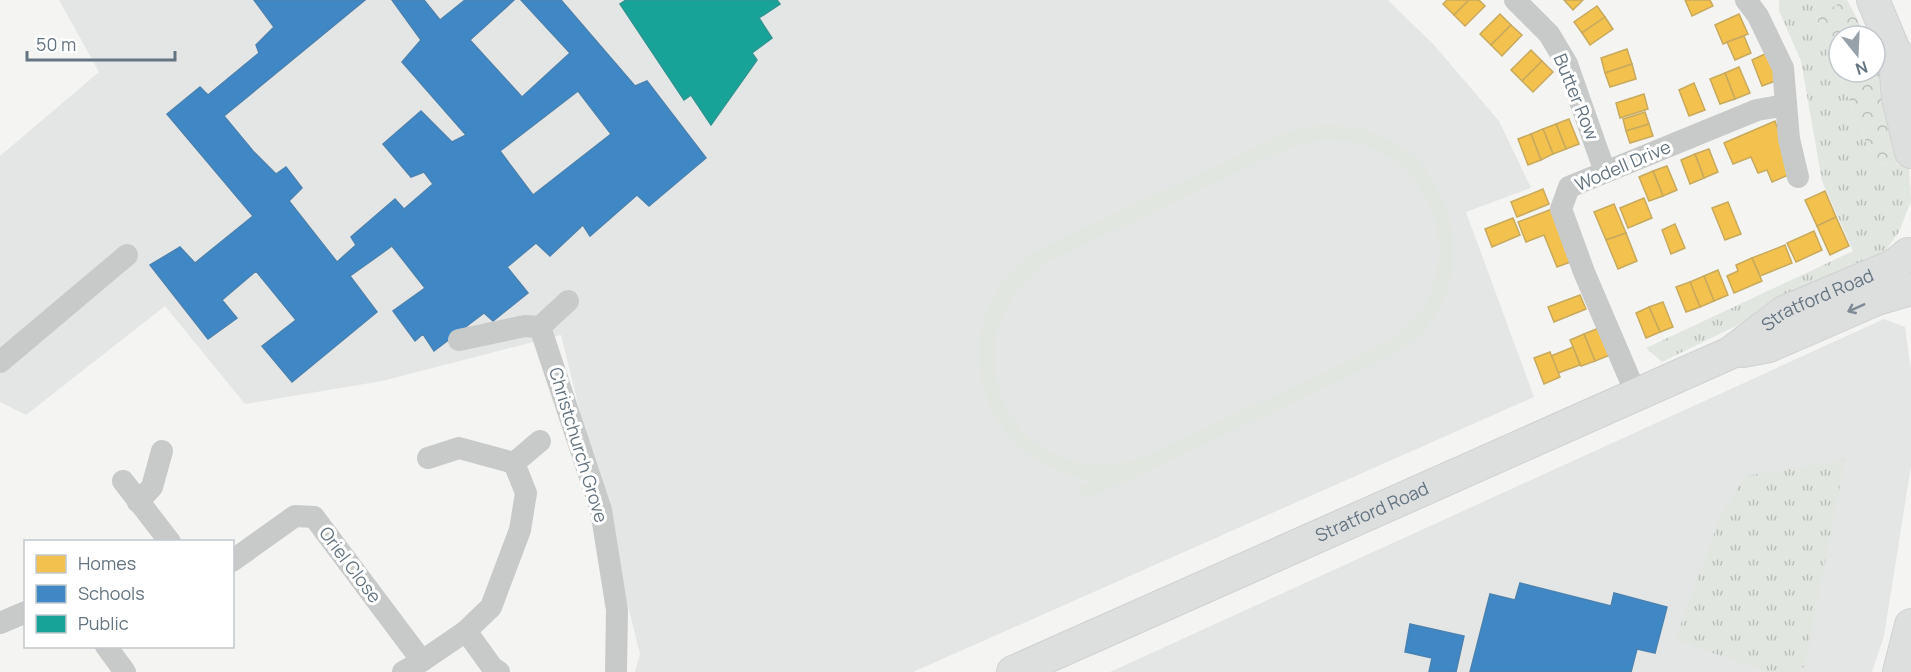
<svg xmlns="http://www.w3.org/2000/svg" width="1911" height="672" viewBox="0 0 1911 672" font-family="Manrope,sans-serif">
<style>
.built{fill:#e4e6e5}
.grass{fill:url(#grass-tufts)}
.forest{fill:url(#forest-crowns)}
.pitch{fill:#e2e6e0;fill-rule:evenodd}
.homes{fill:#f2c14e;stroke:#c8aa5d;stroke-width:1.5}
.schools{fill:#3f88c5;stroke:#4a82b1;stroke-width:1.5;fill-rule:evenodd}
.public{fill:#17a398;stroke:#2e9591;stroke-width:1.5}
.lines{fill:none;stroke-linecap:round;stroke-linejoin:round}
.secondary-casing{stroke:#d0d1d2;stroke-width:34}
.street{stroke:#c8caca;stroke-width:22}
.secondary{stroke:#dddede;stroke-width:32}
.oneway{stroke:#7d8994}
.labels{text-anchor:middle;stroke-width:6;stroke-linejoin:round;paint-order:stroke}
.street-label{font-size:18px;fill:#657481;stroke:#fff}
</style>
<defs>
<pattern id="grass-tufts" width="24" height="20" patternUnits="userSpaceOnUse" patternTransform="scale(1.5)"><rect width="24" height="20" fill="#e2e6e0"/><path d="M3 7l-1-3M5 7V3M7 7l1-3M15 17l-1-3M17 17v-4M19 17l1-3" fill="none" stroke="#bbbfbb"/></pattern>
<pattern id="forest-crowns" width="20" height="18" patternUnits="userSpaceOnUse" patternTransform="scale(1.5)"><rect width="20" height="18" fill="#e2e6e0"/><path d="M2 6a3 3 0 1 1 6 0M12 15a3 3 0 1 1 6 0" fill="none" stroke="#bbbfbb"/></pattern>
</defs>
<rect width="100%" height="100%" fill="#f4f4f2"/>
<g class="built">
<polygon points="59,0 1388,0 1434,45 1499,121 1531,188 1466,212 1534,397 913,672 635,672 640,654 561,335 382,381 245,404 165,306 26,415 0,402 0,156 99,72"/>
<polygon points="1884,319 1905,327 1911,370 1911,466 1884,636 1872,672 1110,672"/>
</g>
<g class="grass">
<polygon points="1779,0 1845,0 1816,17 1875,165 1909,163 1911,201 1899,232 1882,255 1662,362 1646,348 1853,251 1822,181 1801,61 1779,11"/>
<polygon points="1845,460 1805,666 1797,672 1768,672 1675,640 1721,515 1745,476"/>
</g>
<polygon class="forest" points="1845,0 1847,0 1866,36 1839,36 1839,72 1875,72 1875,54 1909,163 1875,165 1816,17"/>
<path class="pitch" d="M1321 125C1341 125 1361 127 1380 135 1453 165 1476 262 1429 325 1418 338 1404 348 1390 357L1086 500 1079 487 1094 480C991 468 939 347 1014 269 1023 259 1035 252 1047 245L1288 132ZM1318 140C1333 140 1349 140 1364 145 1431 167 1459 248 1423 308 1412 325 1395 337 1378 347L1138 459C1115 464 1093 467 1070 460 977 430 969 311 1050 261L1289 148Z"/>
<g class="homes">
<polygon points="1447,0 1469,0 1454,15 1443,4"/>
<polygon points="1469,0 1479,0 1485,6 1465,26 1454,15"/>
<polygon points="1564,0 1583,0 1573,10"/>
<polygon points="1685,0 1710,0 1713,6 1692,16"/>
<polygon points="1597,6 1605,17 1582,33 1574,22"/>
<polygon points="1500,14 1511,25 1491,45 1480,34"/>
<polygon points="1739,14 1748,34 1723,44 1715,25"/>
<polygon points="1605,17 1613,29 1590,45 1582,33"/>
<polygon points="1511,25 1522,35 1502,56 1491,45"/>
<polygon points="1744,36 1751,53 1735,60 1727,42"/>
<polygon points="1627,49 1632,64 1605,73 1601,58"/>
<polygon points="1531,50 1542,61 1522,81 1511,70"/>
<polygon points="1767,53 1778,80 1762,86 1752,60"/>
<polygon points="1542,61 1553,72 1533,92 1522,81"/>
<polygon points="1632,64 1636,79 1610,87 1605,73"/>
<polygon points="1739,67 1750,93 1735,99 1725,73"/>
<polygon points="1725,73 1735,99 1720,104 1710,79"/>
<polygon points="1694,83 1705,110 1689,116 1679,90"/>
<polygon points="1644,94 1648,109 1620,118 1616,103"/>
<polygon points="1645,112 1649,124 1626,131 1623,119"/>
<polygon points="1569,119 1579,144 1566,149 1556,124"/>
<polygon points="1775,121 1793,173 1772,182 1767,170 1758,173 1751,157 1733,164 1724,143"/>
<polygon points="1556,124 1566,149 1553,154 1543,129"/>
<polygon points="1649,124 1653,136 1630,143 1626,131"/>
<polygon points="1543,129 1553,154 1541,160 1531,134"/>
<polygon points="1531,134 1541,160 1528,165 1518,139"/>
<polygon points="1709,149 1718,172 1704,178 1695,154"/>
<polygon points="1695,154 1704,178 1690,184 1681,160"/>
<polygon points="1667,166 1677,190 1663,196 1653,171"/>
<polygon points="1653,171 1663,196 1649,201 1639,177"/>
<polygon points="1543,189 1549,204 1517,217 1511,202"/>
<polygon points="1825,191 1836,217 1817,226 1805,200"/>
<polygon points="1644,198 1652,218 1628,228 1620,208"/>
<polygon points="1728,202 1741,234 1725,240 1712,208"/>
<polygon points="1614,204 1626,233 1606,240 1594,212"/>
<polygon points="1552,209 1573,261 1557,267 1544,235 1526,242 1518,222"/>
<polygon points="1836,217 1849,246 1830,255 1817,226"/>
<polygon points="1513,218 1520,235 1492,247 1485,229"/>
<polygon points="1675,224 1685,248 1671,254 1662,230"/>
<polygon points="1814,231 1822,250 1796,262 1787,243"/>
<polygon points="1626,233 1637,261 1618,269 1606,240"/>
<polygon points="1785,245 1792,263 1760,276 1752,258"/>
<polygon points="1752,258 1762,281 1734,293 1727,276 1738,271 1736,265"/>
<polygon points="1718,270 1728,295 1714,301 1704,276"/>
<polygon points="1704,276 1714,301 1700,307 1690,282"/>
<polygon points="1690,282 1700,307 1686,312 1676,287"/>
<polygon points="1580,295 1586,309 1554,322 1548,307"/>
<polygon points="1663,302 1673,327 1660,332 1649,307"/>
<polygon points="1649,307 1660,332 1646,338 1636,313"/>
<polygon points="1599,328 1610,355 1595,361 1584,334"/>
<polygon points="1584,334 1595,361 1581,366 1570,340"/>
<polygon points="1573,347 1580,365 1558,373 1551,356"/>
<polygon points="1550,352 1560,377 1544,384 1534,358"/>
</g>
<g class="schools">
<path d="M254 0H365L224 116 253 151 276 174 286 167 302 188 289 201 337 262 356 245 351 237 395 199 404 209 433 184 424 172 411 177 383 144 421 111 452 142 466 135 402 62 421 40 392 0H424L440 20 465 0H514L470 40 522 97 570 53 521 0H561L635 86 647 81 706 158 649 206 637 195 590 236 583 225 550 256 536 243 507 267 528 293 493 321 484 313 434 351 423 334 415 341 393 311 425 288 392 246 350 276 377 312 292 382 262 346 296 320 256 271 222 300 237 318 208 339 150 265 180 247 195 263 253 216 167 114 200 87 208 95 259 53 256 45 274 27ZM578 91 611 134 533 195 500 151Z"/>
<polygon points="1520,583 1611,606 1614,593 1667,607 1655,653 1637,649 1631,672 1470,672 1490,594 1515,600"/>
<polygon points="1410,624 1464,636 1456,672 1429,672 1432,658 1405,652"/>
</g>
<polygon class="public" points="626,0 777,0 780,4 759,18 772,38 752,53 757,60 711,125 691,95 684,100 620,4"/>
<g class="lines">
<g class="secondary-casing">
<g id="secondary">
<polyline points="1873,0 1894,50 1905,66"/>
<polyline points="1894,50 1898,98 1911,152"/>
<polyline points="1743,351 1769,346 1877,299 1911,289"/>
<path id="s1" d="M1013 672 1730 353 1784 312 1893 266 1908 254"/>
<polyline points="1899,672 1911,625"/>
</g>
</g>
<g class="street">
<polyline points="1515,0 1549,34 1567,64 1605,172"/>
<polyline points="1746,0 1758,16 1783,68 1789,139 1798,177"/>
<polyline points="540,327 601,510 617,610 616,672"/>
<polyline points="459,340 525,326 540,327 568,301"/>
<polyline points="0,362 127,255"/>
<polyline points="1637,396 1584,272 1561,209 1569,187 1757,110 1786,105"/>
<polyline points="428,458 459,448 514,463 540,441"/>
<polyline points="123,481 170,542"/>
<polyline points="138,502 152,487 162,451"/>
<polyline points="232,561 295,516 314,517 422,661 466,631 492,667 499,672"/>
<polyline points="0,623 26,612"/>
<polyline points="466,631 491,607 520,530 526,493 514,463"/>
<polyline points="106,646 125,672"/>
<polyline points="403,672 422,661"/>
</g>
<use href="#secondary" class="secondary"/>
</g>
<defs><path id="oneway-shaft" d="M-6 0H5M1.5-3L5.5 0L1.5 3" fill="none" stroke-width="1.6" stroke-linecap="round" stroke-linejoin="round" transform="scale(1.5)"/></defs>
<use class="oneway" href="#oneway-shaft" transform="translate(1856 308) rotate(156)"/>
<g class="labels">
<g class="street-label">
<text transform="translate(1576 97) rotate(68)" y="6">Butter Row</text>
<text transform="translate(1623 166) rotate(-23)" y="6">Wodell Drive</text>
<text dy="6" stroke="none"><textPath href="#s1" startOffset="888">Stratford Road</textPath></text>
<text transform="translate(578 445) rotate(73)" y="6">Christchurch Grove</text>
<text dy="6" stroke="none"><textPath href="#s1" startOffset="393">Stratford Road</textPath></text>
<text transform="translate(350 565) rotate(53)" y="6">Oriel Close</text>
</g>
</g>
<rect x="24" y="540" width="210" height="108" fill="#ffffff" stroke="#c1c7cd" stroke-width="1.5"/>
<rect x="36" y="555" width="30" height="18" fill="#f2c14e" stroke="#c1c7cd" stroke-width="1.5"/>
<text x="78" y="570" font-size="18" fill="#657481">Homes</text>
<rect x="36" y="585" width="30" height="18" fill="#3f88c5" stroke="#c1c7cd" stroke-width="1.5"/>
<text x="78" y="600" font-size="18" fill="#657481">Schools</text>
<rect x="36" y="615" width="30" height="18" fill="#17a398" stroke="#c1c7cd" stroke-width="1.5"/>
<text x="78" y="630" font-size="18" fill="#657481">Public</text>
<g transform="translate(1857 54) rotate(162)"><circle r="28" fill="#ffffff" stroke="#c1c7cd" stroke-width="1.5"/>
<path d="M0-4.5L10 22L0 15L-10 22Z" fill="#97a1a9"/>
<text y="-9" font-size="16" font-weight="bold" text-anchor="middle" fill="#657481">N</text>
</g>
<path d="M27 51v9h148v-9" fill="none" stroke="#657481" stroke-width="3"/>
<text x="36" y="51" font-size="18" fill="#657481" stroke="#ffffff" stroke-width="4.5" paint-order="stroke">50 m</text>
</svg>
